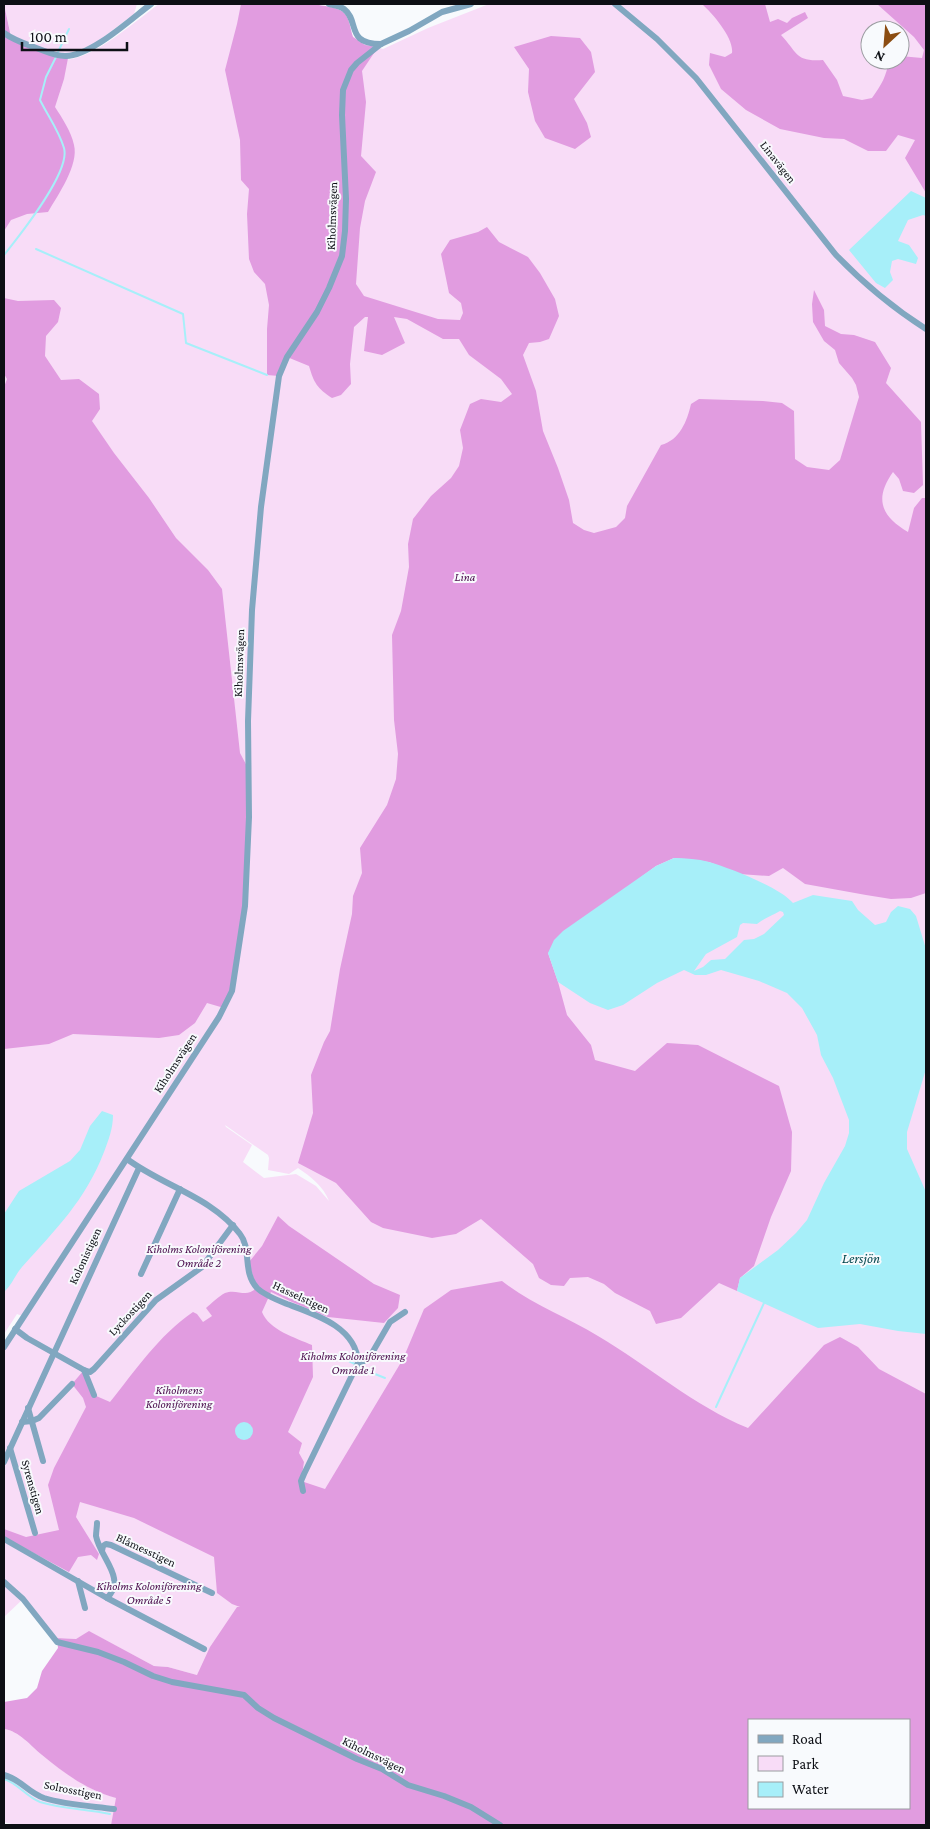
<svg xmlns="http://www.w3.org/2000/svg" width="930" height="1829" viewBox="0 0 930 1829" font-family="'Crimson Pro',serif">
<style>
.green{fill:#f8dcf7;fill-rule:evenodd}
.forest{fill:#e19ce0;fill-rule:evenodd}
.water{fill:#a7eff9;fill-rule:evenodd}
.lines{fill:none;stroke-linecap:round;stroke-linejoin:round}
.stream{stroke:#a7eff9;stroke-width:2}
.street{stroke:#81a7c0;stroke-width:6}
.labels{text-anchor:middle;stroke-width:4;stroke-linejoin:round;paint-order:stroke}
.street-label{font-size:12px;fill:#0d0f15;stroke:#f8fafd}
.park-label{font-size:12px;font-style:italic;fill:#4b0d4d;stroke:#f8fafd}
.water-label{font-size:14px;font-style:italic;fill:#02464d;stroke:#f8fafd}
</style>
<rect width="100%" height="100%" fill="#f8fafd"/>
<g class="green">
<polygon points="4,4 137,4 134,14 93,45 61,56 11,36"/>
<path d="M159 4H306L334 8 341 12 348 32 360 42 383 49 428 28 489 4H926V1825H504L197 1675 168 1667 154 1666 90 1632 76 1639 57 1638 23 1599 4 1617V1351L25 1317 17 1314 4 1334V38L65 60C95 58 134 22 159 4ZM870 30H900V60H870ZM225 1125 268 1155 269 1158 268 1170 289 1174 298 1168C310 1176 324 1187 329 1201L316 1186 296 1174 264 1178 243 1162 252 1145 226 1127ZM749 1720H909V1808H749Z"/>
<path d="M4 1729C19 1731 31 1746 42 1755 66 1774 87 1790 117 1798L111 1825H15L4 1822Z"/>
</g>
<g class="forest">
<path d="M4 4 11 37 61 56 69 53 64 79 55 107C62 118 71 131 74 145 79 165 58 195 48 212L27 214 11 220 4 231Z"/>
<path d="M241 4C263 4 326 0 343 12 350 18 350 28 353 37L365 45 378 47 362 71 366 102 361 156 376 172 365 201 360 228 356 284 364 296 438 319 460 320 463 313 461 303 449 293 441 254 450 240 478 232 487 227 499 242 528 257 540 273 555 299 559 316 549 339 540 342 529 343 523 355 536 391 543 431 558 468 569 500 573 523 584 530 594 533 616 527 625 518 627 506 661 445C680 440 687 421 691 404L699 399 763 401 782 403 794 411 795 459 807 467 829 470 840 460 859 397 856 385 852 378 839 363 835 350 824 341 813 322 812 304 814 290 824 310 825 326 841 334 854 335 875 342 891 368 886 383 921 422 923 485 914 493 903 491 899 479 893 472C874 499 881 516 908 532L914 508 922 498H926V893L911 898 891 899 866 895 805 884 783 868 769 876 739 874 709 862 674 858 656 866 633 883 548 953 558 982 567 1015 591 1045 595 1060 635 1071 667 1043 698 1045 779 1086 792 1132 791 1171 771 1217 754 1266 740 1278 737 1291 719 1283 681 1318 656 1324 650 1311 615 1293 604 1284 588 1277 570 1278 564 1286 551 1285 539 1278 533 1264 481 1219 456 1234 432 1238 383 1228 371 1222 336 1183 298 1163 313 1113 311 1075 324 1042 330 1031 340 969 352 914 353 896 362 873 360 848 387 805 396 779 398 754 394 720 392 635 401 611 409 567 408 544 413 519 431 496 451 478 459 466 463 448 460 430 470 404 481 399 501 402 512 394 501 379 469 355 459 339H443L407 319 394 317 405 343 382 355 364 351 368 317H365L354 327 350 364 351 384 341 395 332 398C317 388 314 383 309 366L287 357 279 376 267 375V329L269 305 265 284 254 272 249 259 247 214 249 189 241 180 240 140 225 70 237 24Z"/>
<path d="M702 4H765L770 22 778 19 787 23 792 18 805 12 808 18 781 35C798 53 795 62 823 60L837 80 843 96 862 100 872 98C882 84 886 77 889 60H900V56L922 58 924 50 914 37 877 4H926V193L905 158 915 140 898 135 886 151H868L844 139 824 138 780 129 746 110 721 89 709 65 710 53 725 57 732 53C734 38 713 14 702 4Z"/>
<polygon points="551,36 580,38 591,52 595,72 574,99 587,123 591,137 575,149 545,138 535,121 528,92 529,69 514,47"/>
<polygon points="4,298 18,301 54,300 61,308 58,322 46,336 45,356 61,380 79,379 99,394 100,409 92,421 114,453 149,498 176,538 208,570 222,589 240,753 249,770 245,906 232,991 224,1008 207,1003 195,1023 179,1035 159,1038 73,1034 49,1044 4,1049 4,387 7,379 4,374"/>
<path d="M278 1216 289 1226 374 1284 400 1295 398 1308 384 1323 328 1317 292 1302 271 1292 262 1312C269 1330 296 1338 312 1345L313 1377 288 1432 302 1443 299 1453 304 1462 301 1481 325 1489 403 1359 424 1309 451 1290 502 1281C531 1304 567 1317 598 1336 649 1366 694 1406 748 1428L824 1345 840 1337 858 1347 879 1369 926 1394V1825H111L116 1798C87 1790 65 1774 42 1755 31 1746 19 1731 4 1729V1702L27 1698 37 1688 42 1671 58 1648 57 1638 76 1639 89 1631 154 1666 168 1667 197 1675 210 1647 237 1607H240L232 1604 217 1593 214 1557 134 1518 80 1502 76 1517 99 1554 97 1560 91 1555 78 1557 69 1572 4 1537V1529L26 1537 59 1530 48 1485 54 1468 86 1407 83 1398 72 1384 84 1370 94 1395 110 1402C135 1371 159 1335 193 1312L197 1314 203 1322 212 1316 206 1308C212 1303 219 1296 225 1293 238 1288 247 1300 258 1286L254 1280 249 1262 262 1246ZM749 1720H909V1808H749Z"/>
</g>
<g class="water">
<polygon points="911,191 926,198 926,216 923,215 908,220 898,241 909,245 918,258 916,264 898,259 892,261 890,272 893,280 885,288 876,283 849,250"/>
<path d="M674 858C686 858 698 859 709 862 730 868 781 888 793 903L813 895 852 901 858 910 875 925 886 922 891 912 898 906 910 909 916 916 926 949V1069L907 1132V1149L926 1192V1334L898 1331 860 1324 818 1328 737 1291 740 1278 778 1250 796 1233 807 1220 824 1183 845 1146 849 1133V1120L833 1078 821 1055 817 1035 802 1008 787 993 759 981 721 970 706 975H695L684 970 657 983 623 1005 608 1010 590 1003 558 982 548 953 554 940 563 931 656 866ZM780 911 783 912 784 915 764 934 754 939 744 940 725 959 711 960 703 967 694 971 706 954 737 937 740 925 743 923 757 924C764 918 772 916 780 911Z"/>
<path d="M102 1111 113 1115C113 1128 109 1139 104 1152 85 1201 56 1229 22 1267 15 1275 12 1285 4 1292V1214L19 1191 70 1161 80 1150 90 1126Z"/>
<circle cx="244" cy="1431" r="9"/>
</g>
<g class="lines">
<g class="stream">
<polyline points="58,52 69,29"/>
<polyline points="36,249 183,314 186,343 267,375"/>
<path d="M4 255C19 236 71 172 64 148 59 131 48 116 40 100L46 77 56 57"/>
<polyline points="336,1355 355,1364"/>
<polyline points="360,1368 385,1378"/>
<polyline points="716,1407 764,1303"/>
<path d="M4 1779C18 1783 26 1797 40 1802 63 1809 87 1809 110 1814"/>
</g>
<g class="street">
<path d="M329 4C334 5 340 6 344 9 360 21 345 44 381 44"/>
<path d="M615 4 657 39 696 78 836 255C864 284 893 308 926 329"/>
<path d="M4 33C15 41 26 44 39 49 47 52 56 56 65 56 90 57 131 19 151 4"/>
<path d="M127 1159C163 1186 212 1197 240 1234 252 1249 242 1272 257 1288 264 1295 277 1300 287 1304 314 1314 357 1327 358 1363L304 1474 301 1481 303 1491"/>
<polyline points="141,1274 180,1189"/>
<polyline points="15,1329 27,1338 84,1370 94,1395"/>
<polyline points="4,1347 219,1017 232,991 245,906 249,817 248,721 252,610 261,507 279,376 287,357 317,312 329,288 342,256 345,231 346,199 342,115 343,90 351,70 357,63 381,44 409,31 442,12 471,4"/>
<polyline points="358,1363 368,1360 390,1322 405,1312"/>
<polyline points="84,1370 90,1372 94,1369 156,1300 202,1267 233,1225"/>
<polyline points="28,1408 43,1461"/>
<polyline points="22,1422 32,1421 39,1418 72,1384"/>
<polyline points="10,1448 35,1533"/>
<polyline points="4,1462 139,1168"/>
<path d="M4 1539 107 1598C127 1578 100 1558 96 1536 96 1532 97 1527 97 1523"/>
<polyline points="102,1551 103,1546 106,1544 111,1545 212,1593"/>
<polyline points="78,1581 85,1608"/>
<polyline points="4,1582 23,1599 57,1642 98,1652 124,1662 153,1676 172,1682 244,1695 258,1708 274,1718 357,1759 382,1769 408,1785 444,1796 471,1807 500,1825"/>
<polyline points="107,1598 204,1649"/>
<path d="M4 1775C22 1780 27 1792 44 1798 66 1805 91 1806 114 1809"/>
</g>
</g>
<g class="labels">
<g class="street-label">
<text transform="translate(778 162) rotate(52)" y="4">Linavägen</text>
<text transform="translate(332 216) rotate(-88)" y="4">Kiholmsvägen</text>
<text transform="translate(239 663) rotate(-88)" y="4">Kiholmsvägen</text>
<text transform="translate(175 1063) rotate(-57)" y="4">Kiholmsvägen</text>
<text transform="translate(85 1256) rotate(-65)" y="4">Kolonistigen</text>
<text transform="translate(301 1297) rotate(25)" y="4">Hasselstigen</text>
<text transform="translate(130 1313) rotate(-47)" y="4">Lyckostigen</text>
<text transform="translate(33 1487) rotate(74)" y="4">Syrenstigen</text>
<text transform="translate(146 1550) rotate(25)" y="4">Blåmesstigen</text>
<text transform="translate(374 1755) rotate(26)" y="4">Kiholmsvägen</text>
<text transform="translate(73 1790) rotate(11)" y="4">Solrosstigen</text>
</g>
<g class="park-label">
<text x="465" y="581">Lina</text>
<text x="199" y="1253">Kiholms Koloniförening<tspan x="199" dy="14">Område 2</tspan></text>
<text x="353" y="1360">Kiholms Koloniförening<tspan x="353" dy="14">Område 1</tspan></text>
<text x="179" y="1394">Kiholmens<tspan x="179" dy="14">Koloniförening</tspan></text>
<text x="149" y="1590">Kiholms Koloniförening<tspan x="149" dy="14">Område 5</tspan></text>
</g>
<g class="water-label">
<text x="861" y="1263">Lersjön</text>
</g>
</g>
<rect width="930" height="1829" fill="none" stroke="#0d0f15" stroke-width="10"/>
<rect x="748" y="1719" width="162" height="90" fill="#f8fafd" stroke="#9a9ca0"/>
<rect x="758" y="1735" width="25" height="8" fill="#81a7c0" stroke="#9a9ca0"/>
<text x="792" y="1744" font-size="15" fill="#0d0f15">Road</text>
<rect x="758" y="1756" width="25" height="15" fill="#f8dcf7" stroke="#9a9ca0"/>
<text x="792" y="1769" font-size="15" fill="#0d0f15">Park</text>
<rect x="758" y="1782" width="25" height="15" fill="#a7eff9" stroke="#9a9ca0"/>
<text x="792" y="1794" font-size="15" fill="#0d0f15">Water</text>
<g transform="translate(885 45) rotate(206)"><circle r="24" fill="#f8fafd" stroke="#9a9ca0"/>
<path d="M0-4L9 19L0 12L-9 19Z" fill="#8b4c12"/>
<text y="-8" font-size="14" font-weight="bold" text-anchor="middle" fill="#0d0f15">N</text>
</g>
<path d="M22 42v8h105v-8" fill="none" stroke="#0d0f15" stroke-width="2.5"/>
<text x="30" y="42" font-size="15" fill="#0d0f15" stroke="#f8fafd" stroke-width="4" paint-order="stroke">100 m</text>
</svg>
